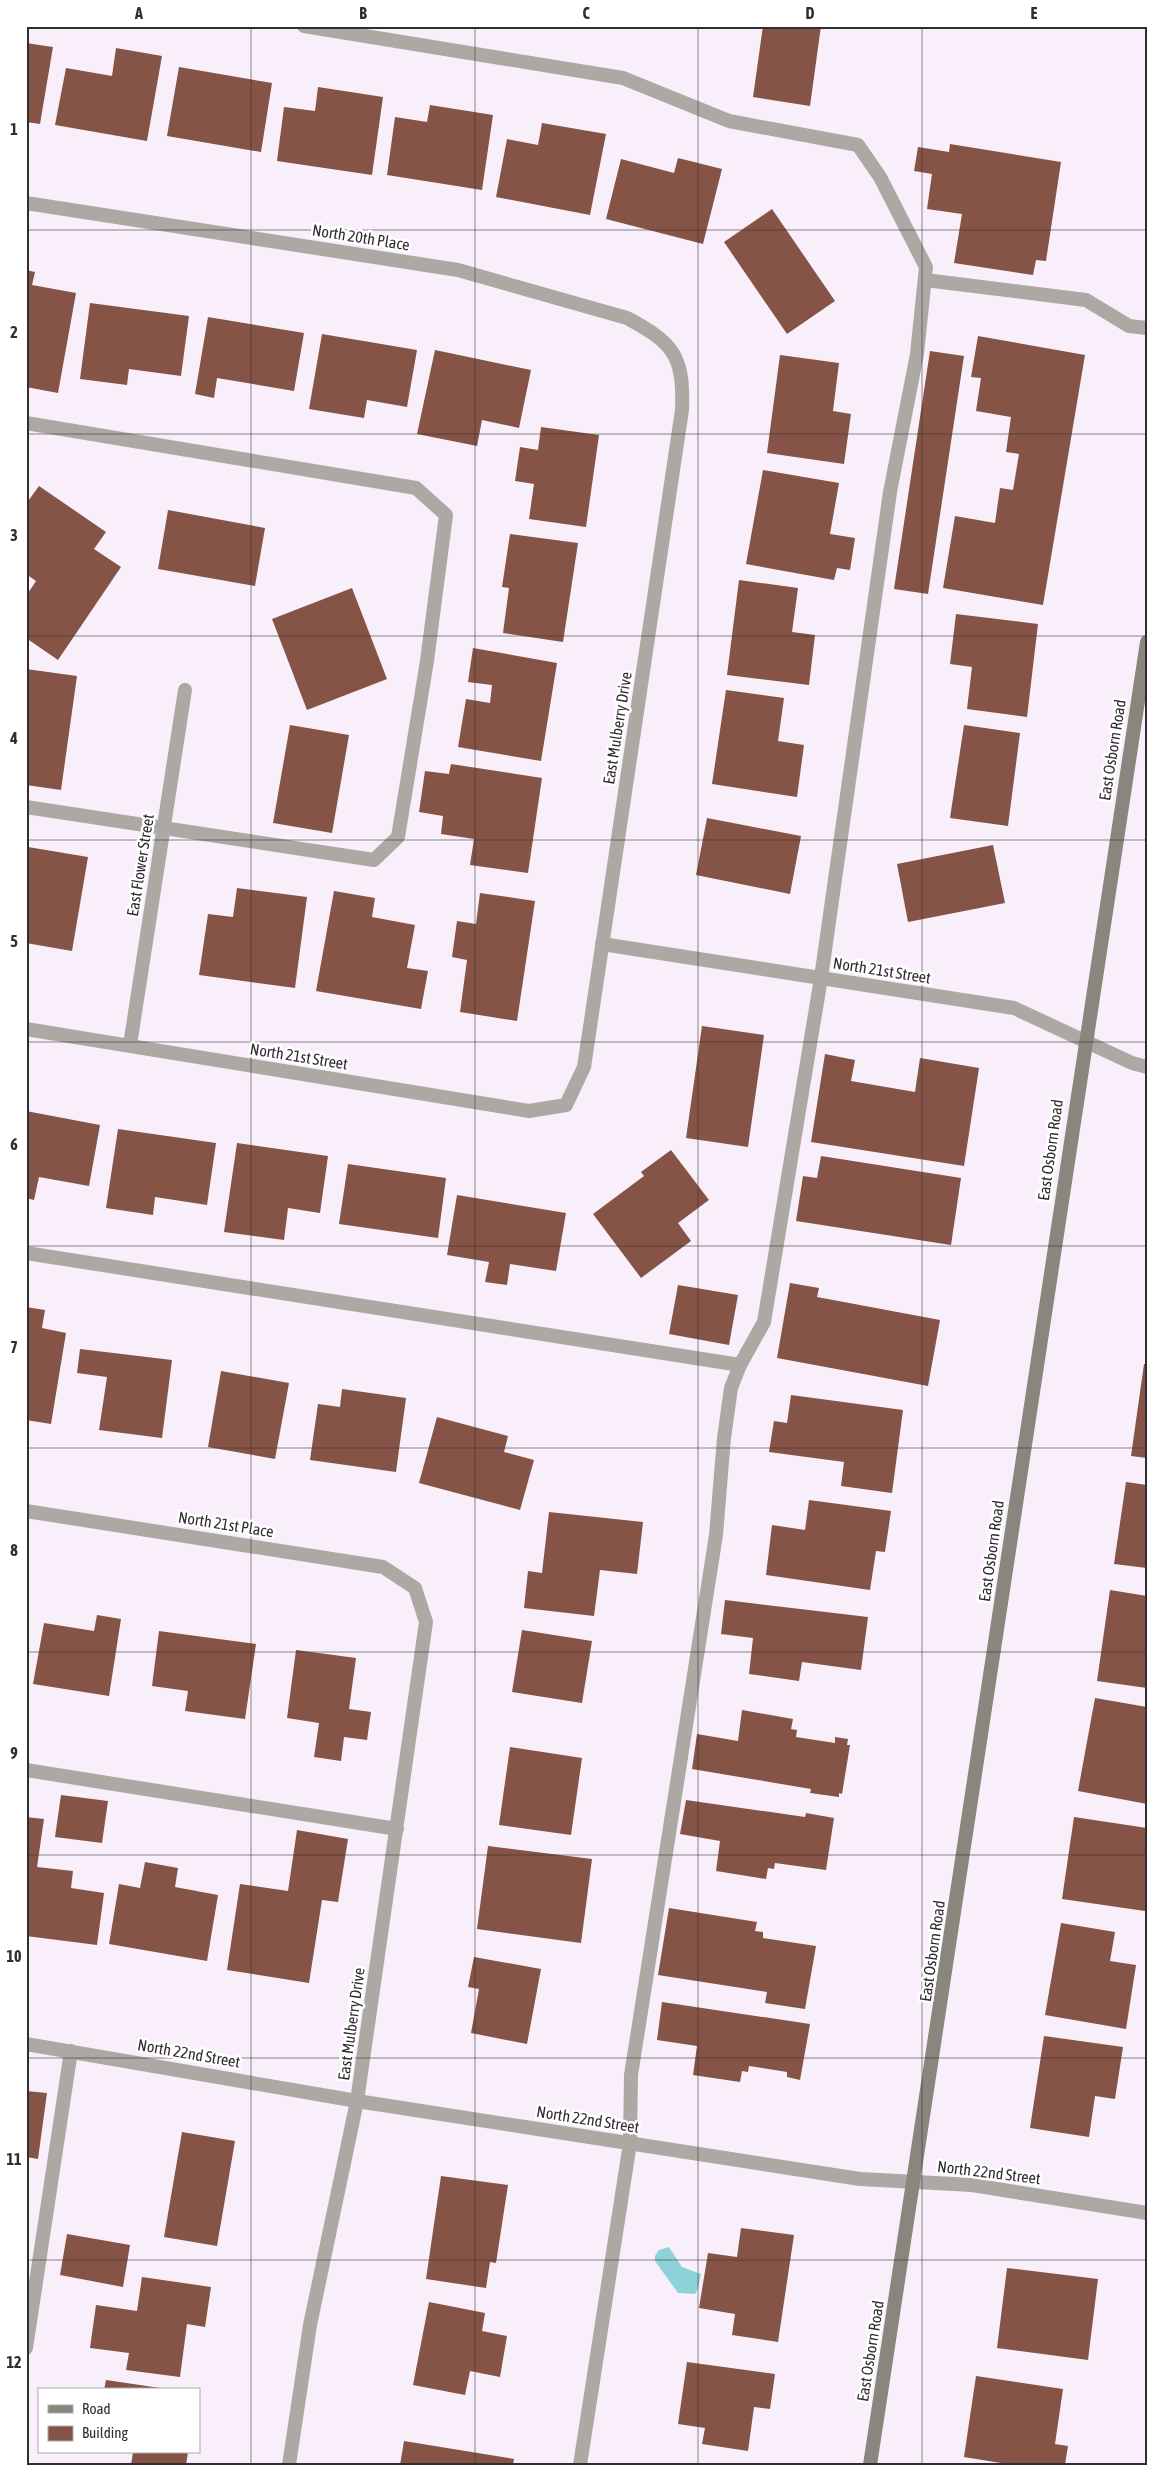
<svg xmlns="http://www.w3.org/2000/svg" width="1173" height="2491" viewBox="0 0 1173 2491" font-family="'Asap Condensed',sans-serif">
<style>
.water{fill:#8dd2d7}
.building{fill:#855446}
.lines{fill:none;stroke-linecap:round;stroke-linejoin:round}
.service{stroke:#aca9a4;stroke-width:14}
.minor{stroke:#aca9a4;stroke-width:14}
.tertiary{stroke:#aca9a4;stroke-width:14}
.secondary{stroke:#89867e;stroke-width:14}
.grid{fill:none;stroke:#302d31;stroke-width:1;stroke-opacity:0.55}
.labels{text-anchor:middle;stroke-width:5;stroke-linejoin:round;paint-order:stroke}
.street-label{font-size:16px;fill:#302d31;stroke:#fff}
.neatline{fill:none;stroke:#302d31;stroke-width:2}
.grid-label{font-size:16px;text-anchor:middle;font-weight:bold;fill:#302d31}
</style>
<rect width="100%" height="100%" fill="#f8effa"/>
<polygon class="water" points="669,2247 682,2267 701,2274 698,2289 695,2294 678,2293 655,2261 655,2256 659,2250"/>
<g class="building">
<polygon points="763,26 821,26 810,106 753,97"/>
<polygon points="26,43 53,47 40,124 26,122"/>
<polygon points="116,48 162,56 147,141 55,125 66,68 112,76"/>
<polygon points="179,67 272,83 261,152 167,136"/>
<polygon points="318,87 383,97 372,175 277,161 284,107 315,111"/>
<polygon points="430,105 493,115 482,190 387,175 395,117 427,122"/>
<polygon points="542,123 606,134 590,215 496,197 507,139 538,145"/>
<polygon points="950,144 1061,162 1046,261 1036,260 1033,275 954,263 962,214 927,209 932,174 914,171 918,147 949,152"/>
<polygon points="678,158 722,169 703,244 606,219 621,159 674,173"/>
<polygon points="772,209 835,301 787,334 724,242"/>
<polygon points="26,270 35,272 32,285 76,293 58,393 26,387"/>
<polygon points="90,303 189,316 181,376 129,369 127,385 80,379"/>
<polygon points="208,317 304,333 294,391 217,378 214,398 195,394"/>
<polygon points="322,334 417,350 407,407 367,400 364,418 309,409"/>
<polygon points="978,336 1085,355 1043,605 943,588 955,516 995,523 1000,488 1013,490 1019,454 1006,452 1011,417 976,411 981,378 971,377"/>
<polygon points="435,350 531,370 519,428 482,420 477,446 417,434"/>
<polygon points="930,351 964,356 928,594 894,589"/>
<polygon points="780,355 839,363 833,411 851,414 844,464 767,453"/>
<polygon points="541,427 599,435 586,527 529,519 534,484 515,481 520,447 538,450"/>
<polygon points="763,470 839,483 830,534 855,538 850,570 837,568 834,580 746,564"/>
<polygon points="39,486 106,532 94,549 121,567 58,660 26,638 26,596 36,581 26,574 26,504"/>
<polygon points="168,510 265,528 255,586 158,569"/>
<polygon points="510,534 578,543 563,642 503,633 509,588 502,587"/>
<polygon points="739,580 798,588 792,632 815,635 809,685 727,675"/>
<polygon points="352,588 387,679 307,710 272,619"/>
<polygon points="956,614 1038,624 1027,717 967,709 972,667 950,664"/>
<polygon points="473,648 557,663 541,761 458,747 466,699 490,703 492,685 468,682"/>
<polygon points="26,669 77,676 61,790 26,785"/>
<polygon points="726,690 784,698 778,741 804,745 797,797 712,784"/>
<polygon points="290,725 349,735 332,833 273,823"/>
<polygon points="964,725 1020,733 1008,826 950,818"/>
<polygon points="451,764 542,778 528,873 470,865 474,839 441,834 443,816 419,812 425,771 449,774"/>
<polygon points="707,818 801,836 790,894 696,875"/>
<polygon points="993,845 1005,903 908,922 897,864"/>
<polygon points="28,847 88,857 72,951 26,943"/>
<polygon points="237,888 307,897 295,988 199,975 208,914 233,917"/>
<polygon points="334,891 375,898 372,917 415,925 407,968 428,971 421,1009 316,991"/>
<polygon points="480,893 535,901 517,1021 460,1012 467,960 452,957 457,921 476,924"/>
<polygon points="702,1026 764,1035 748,1147 686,1138"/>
<polygon points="825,1054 855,1060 851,1081 915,1092 920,1058 979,1068 964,1166 811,1142"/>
<polygon points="26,1111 100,1125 89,1186 39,1177 34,1200 26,1198"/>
<polygon points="118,1129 216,1143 207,1205 155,1197 153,1215 106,1208"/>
<polygon points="237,1143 328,1156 320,1213 288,1208 284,1240 224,1232"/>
<polygon points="671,1150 709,1200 678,1223 691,1241 641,1278 593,1214 644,1176 641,1172"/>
<polygon points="821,1156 961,1178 951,1245 796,1221 803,1176 817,1178"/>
<polygon points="348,1164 446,1178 438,1238 339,1224"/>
<polygon points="457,1195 566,1213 556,1271 510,1264 507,1285 485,1282 489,1262 447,1255"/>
<polygon points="790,1283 819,1288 817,1297 940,1320 928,1386 777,1358"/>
<polygon points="678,1285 738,1295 729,1345 669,1334"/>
<polygon points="26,1307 45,1310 42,1328 66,1333 51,1424 26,1420"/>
<polygon points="80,1349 172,1360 162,1438 99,1430 107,1377 77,1373"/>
<polygon points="1144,1364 1147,1364 1147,1458 1131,1456"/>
<polygon points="221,1371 289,1383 275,1459 208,1447"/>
<polygon points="342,1389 406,1398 396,1472 310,1460 318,1404 340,1407"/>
<polygon points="791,1395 903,1410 892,1493 841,1486 844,1462 769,1452 774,1421 787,1423"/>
<polygon points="437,1417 508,1436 504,1452 534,1460 520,1510 419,1483"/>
<polygon points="1126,1482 1147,1485 1147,1568 1114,1564"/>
<polygon points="809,1500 891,1511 885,1552 876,1551 870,1590 766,1575 772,1525 805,1530"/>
<polygon points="549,1512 643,1522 637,1574 600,1570 594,1616 524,1608 528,1571 542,1573"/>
<polygon points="1110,1590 1147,1596 1147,1688 1097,1681"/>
<polygon points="725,1600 868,1617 861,1670 802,1662 799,1681 749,1674 753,1638 721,1634"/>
<polygon points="97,1615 121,1619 109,1696 33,1684 44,1623 94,1631"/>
<polygon points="522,1630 592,1641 582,1703 512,1692"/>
<polygon points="159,1631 256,1644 245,1719 185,1711 188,1691 152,1686"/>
<polygon points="296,1650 356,1658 349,1709 371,1712 367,1740 344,1737 341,1761 314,1757 319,1723 287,1718"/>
<polygon points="1095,1698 1147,1707 1147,1804 1078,1791"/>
<polygon points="742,1710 793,1719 791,1729 797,1730 796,1737 835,1743 835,1737 848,1739 847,1745 850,1745 842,1794 839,1793 839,1797 810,1793 811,1789 692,1769 697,1734 738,1741"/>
<polygon points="510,1747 582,1758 571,1835 499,1825"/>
<polygon points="61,1795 108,1801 102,1843 55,1837"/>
<polygon points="686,1800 805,1817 806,1813 834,1818 826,1870 775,1863 774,1869 768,1868 766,1879 716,1871 720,1841 680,1834"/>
<polygon points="26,1817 44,1819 37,1867 73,1871 71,1888 104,1893 97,1945 26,1936"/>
<polygon points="1074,1817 1147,1828 1145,1911 1062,1899"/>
<polygon points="297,1830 348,1839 338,1902 322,1900 309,1983 227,1970 240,1884 288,1891"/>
<polygon points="488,1846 592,1859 581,1943 477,1929"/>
<polygon points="145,1862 178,1868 175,1887 218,1895 207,1961 109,1944 119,1884 140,1888"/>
<polygon points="669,1908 757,1922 755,1931 763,1932 763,1938 816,1946 805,2009 765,2003 767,1992 658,1975"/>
<polygon points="1061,1923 1115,1932 1110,1961 1136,1965 1126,2029 1045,2015"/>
<polygon points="474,1957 541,1969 527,2044 471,2033 479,1989 468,1987"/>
<polygon points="662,2002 810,2024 800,2080 787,2077 787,2072 749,2066 748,2072 742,2071 740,2082 693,2075 697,2046 657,2040"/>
<polygon points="1044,2036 1123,2047 1115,2099 1095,2096 1089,2137 1030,2128"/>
<polygon points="26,2091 47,2093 38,2159 26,2157"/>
<polygon points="182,2132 235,2141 217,2246 164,2237"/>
<polygon points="441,2176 508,2185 496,2263 490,2262 486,2288 426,2279"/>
<polygon points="741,2228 794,2235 778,2342 732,2335 735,2314 699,2308 708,2253 737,2257"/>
<polygon points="67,2234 130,2245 123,2287 60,2275"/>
<polygon points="1007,2268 1098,2279 1088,2360 997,2348"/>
<polygon points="142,2277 211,2287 205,2327 187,2324 180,2377 126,2370 129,2353 90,2348 96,2305 137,2311"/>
<polygon points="429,2302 485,2313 482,2331 507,2336 500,2377 470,2371 465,2395 413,2385"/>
<polygon points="687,2362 775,2374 770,2409 754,2407 748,2451 702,2444 705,2428 678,2424"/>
<polygon points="976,2376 1063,2389 1055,2444 1068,2446 1065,2465 1013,2465 964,2457"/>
<polygon points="106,2380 167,2389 167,2390 104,2390"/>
<polygon points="404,2441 514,2459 513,2465 400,2465"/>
<polygon points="133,2452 188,2452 186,2465 131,2465"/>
</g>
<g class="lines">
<g class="service">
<polyline points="304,26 623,78 729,121 858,145 880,177 926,267 917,354 890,492 821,978 764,1322 740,1365 731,1388 724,1438 716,1535 631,2075 630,2143 580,2465"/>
<polyline points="925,280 1086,300 1129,326 1147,328"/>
<polyline points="26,423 416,488 446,515 427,661 398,837 374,860 26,807"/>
<polyline points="26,1253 740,1365"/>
<polyline points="26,1770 397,1829"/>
<polyline points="26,2348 71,2051"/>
</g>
<g class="minor">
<path d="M26 203 458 270 627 318C674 343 684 356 682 410L584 1067 566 1105 529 1111 26 1029"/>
<polyline points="602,944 1014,1008 1132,1063 1147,1067"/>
<polyline points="130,1045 185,690"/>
<polyline points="26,1511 383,1567 415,1588 426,1622 357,2101 310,2325 289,2465"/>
</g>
<polyline class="tertiary" points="26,2044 357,2101 860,2179 972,2185 1147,2213"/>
<path class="secondary" d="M870 2465C967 1858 1051 1249 1147 642"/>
</g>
<path class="grid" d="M251 26V2465M475 26V2465M698 26V2465M922 26V2465M26 230H1147M26 434H1147M26 636H1147M26 840H1147M26 1042H1147M26 1246H1147M26 1448H1147M26 1652H1147M26 1855H1147M26 2058H1147M26 2260H1147"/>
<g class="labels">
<g class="street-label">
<text transform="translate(361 237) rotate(9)" y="6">North 20th Place</text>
<text transform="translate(617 728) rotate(-81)" y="6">East Mulberry Drive</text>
<text transform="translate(1112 750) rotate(-81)" y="6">East Osborn Road</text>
<text transform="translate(140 865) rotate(-81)" y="6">East Flower Street</text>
<text transform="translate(882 970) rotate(9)" y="6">North 21st Street</text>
<text transform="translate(299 1056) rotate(9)" y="6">North 21st Street</text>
<text transform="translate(1050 1150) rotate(-82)" y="6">East Osborn Road</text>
<text transform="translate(226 1524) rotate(9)" y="6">North 21st Place</text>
<text transform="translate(991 1551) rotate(-82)" y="6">East Osborn Road</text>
<text transform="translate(932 1951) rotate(-82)" y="6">East Osborn Road</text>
<text transform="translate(351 2024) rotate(-82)" y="6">East Mulberry Drive</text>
<text transform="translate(189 2053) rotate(10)" y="6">North 22nd Street</text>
<text transform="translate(588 2119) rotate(9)" y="6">North 22nd Street</text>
<text transform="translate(989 2172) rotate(7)" y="6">North 22nd Street</text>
<text transform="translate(870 2351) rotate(-81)" y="6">East Osborn Road</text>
</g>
</g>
<rect width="1173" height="2491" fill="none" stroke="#ffffff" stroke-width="55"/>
<rect x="38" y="2388" width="162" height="65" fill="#ffffff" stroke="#acabad"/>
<rect x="48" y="2405" width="25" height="8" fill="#89867e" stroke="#acabad"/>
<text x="82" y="2414" font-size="15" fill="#302d31">Road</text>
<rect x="48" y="2426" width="25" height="15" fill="#855446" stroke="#acabad"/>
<text x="82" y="2438" font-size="15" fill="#302d31">Building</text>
<rect x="28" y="28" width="1118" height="2436" class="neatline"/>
<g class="grid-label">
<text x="139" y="19">A</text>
<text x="363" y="19">B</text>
<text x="586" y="19">C</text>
<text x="810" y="19">D</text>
<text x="1034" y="19">E</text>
<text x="14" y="135">1</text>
<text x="14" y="338">2</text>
<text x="14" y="541">3</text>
<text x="14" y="744">4</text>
<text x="14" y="947">5</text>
<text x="14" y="1150">6</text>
<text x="14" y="1353">7</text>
<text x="14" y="1556">8</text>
<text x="14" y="1759">9</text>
<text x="14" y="1962">10</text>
<text x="14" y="2165">11</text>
<text x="14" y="2368">12</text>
</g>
</svg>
